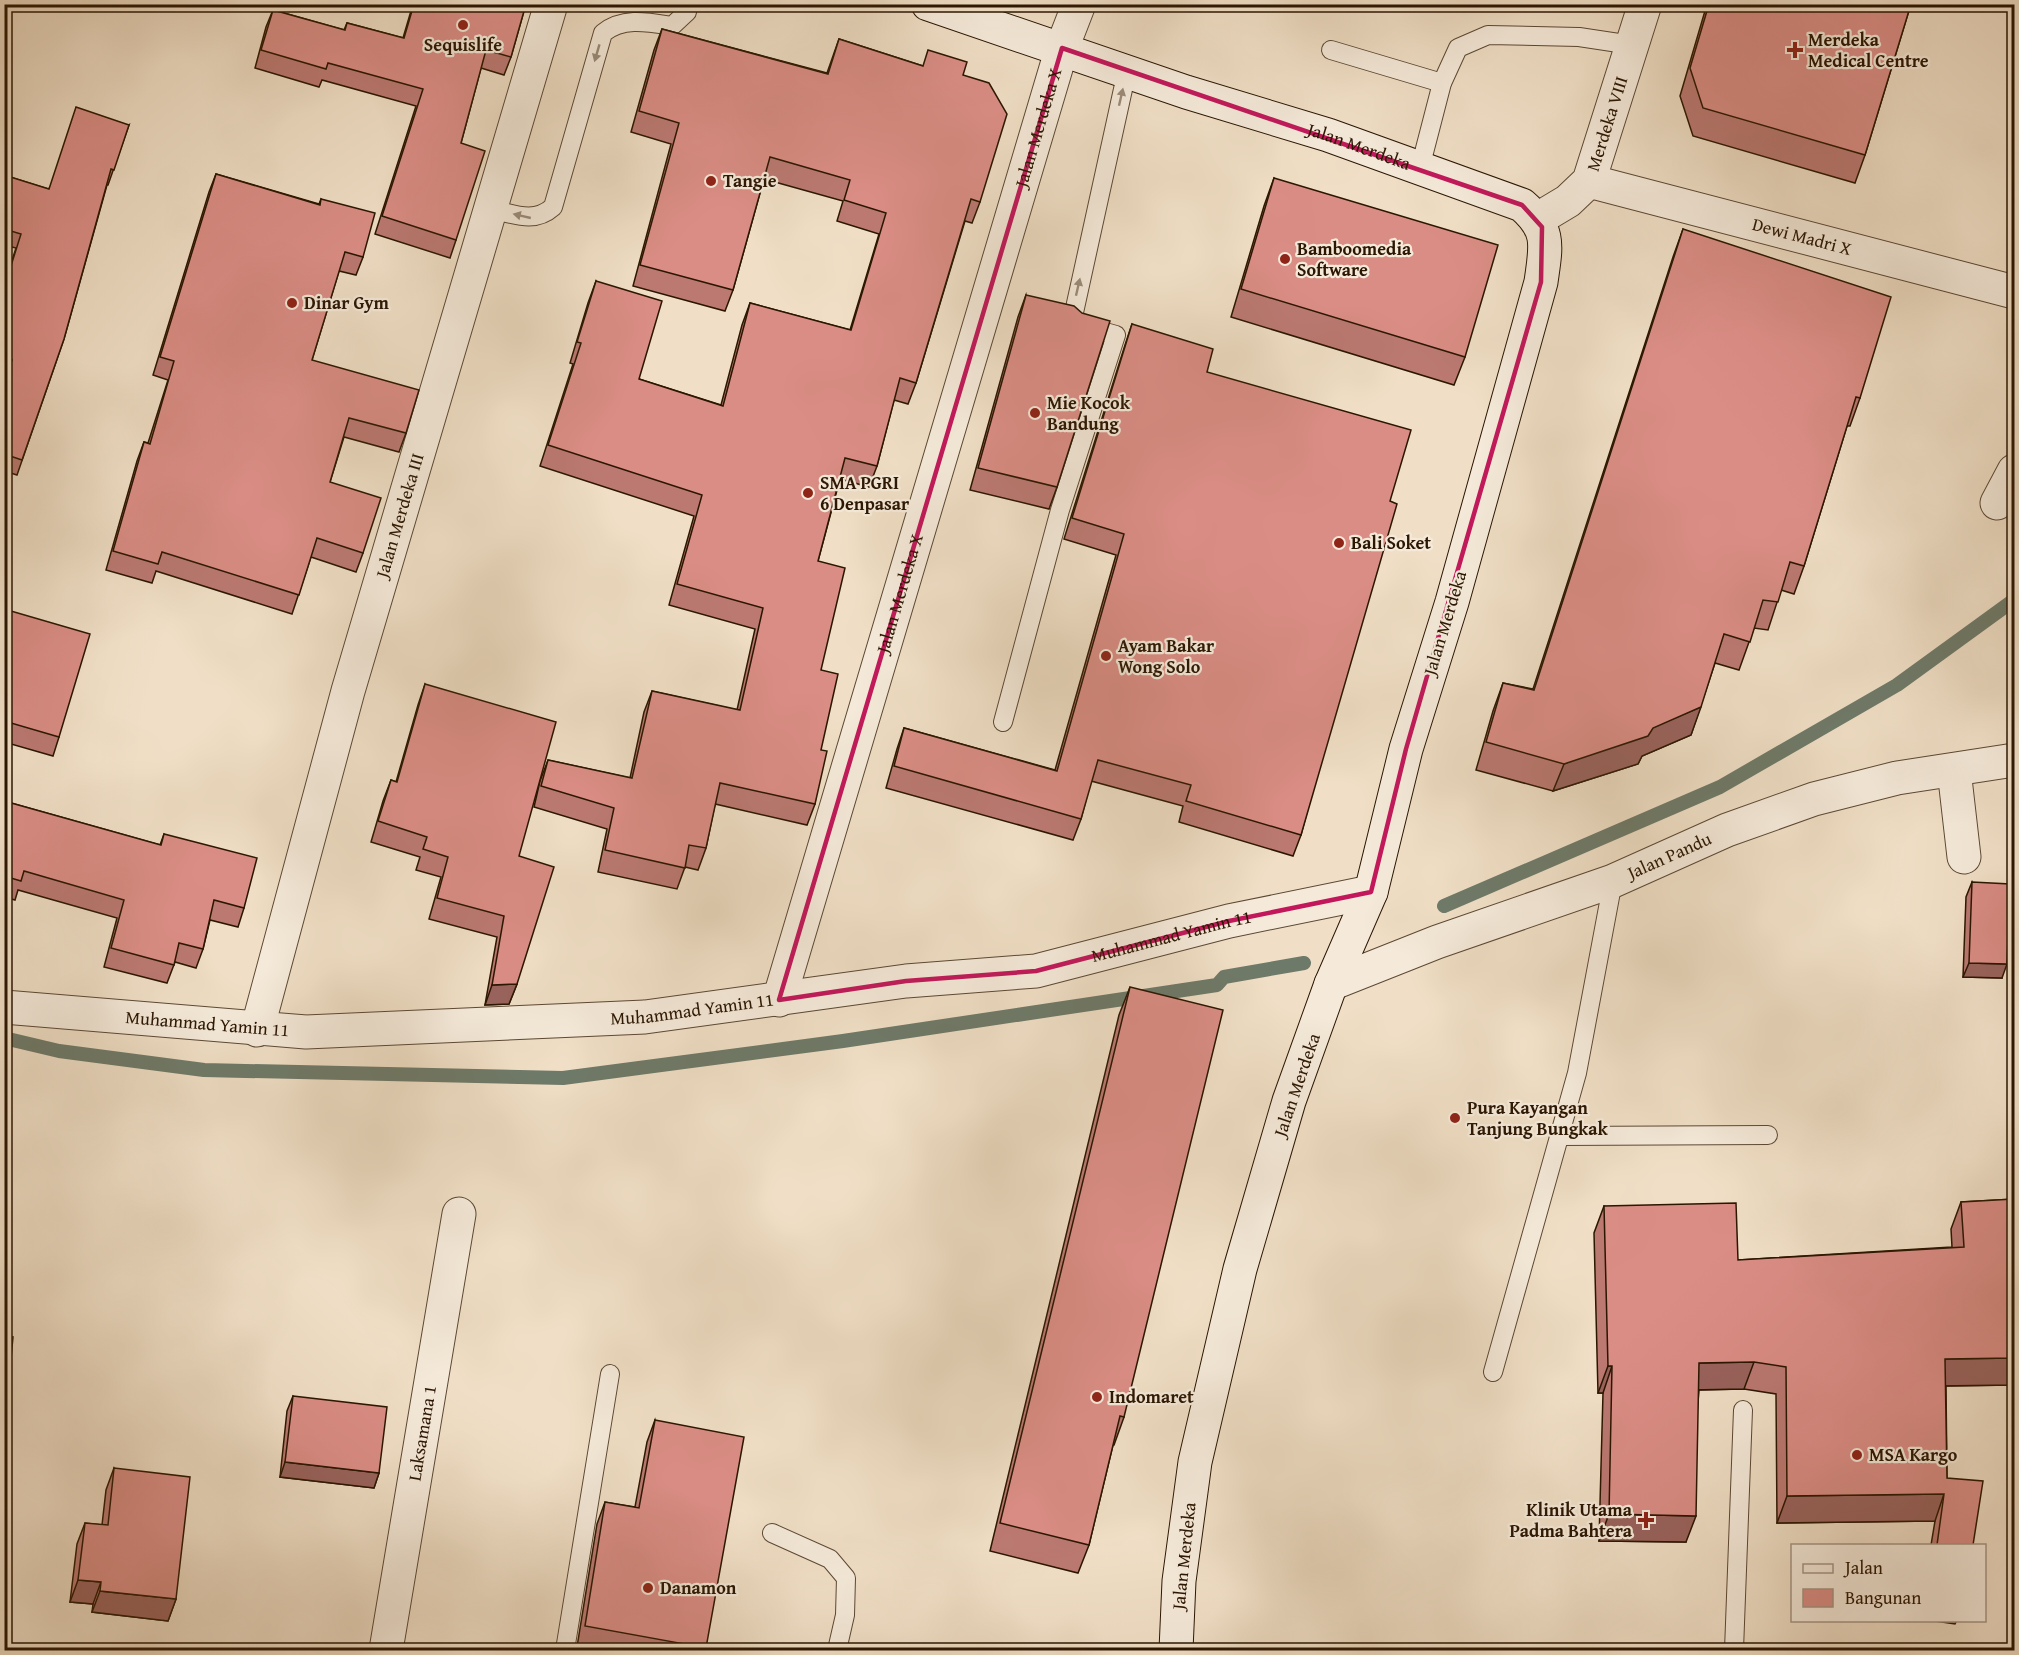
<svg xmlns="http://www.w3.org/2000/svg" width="2019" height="1655" viewBox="0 0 2019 1655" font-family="'Gentium Book Plus',serif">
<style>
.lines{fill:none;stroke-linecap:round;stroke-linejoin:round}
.stream{stroke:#6e7a69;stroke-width:14}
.lane-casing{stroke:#5c4833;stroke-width:20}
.street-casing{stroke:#5c4833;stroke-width:35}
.secondary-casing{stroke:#2b1602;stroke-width:35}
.lane{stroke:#f5eada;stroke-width:18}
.street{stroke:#f5eada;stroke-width:33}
.secondary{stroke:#f5eada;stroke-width:33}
.wall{fill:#bb7972;stroke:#2b1602;stroke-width:1.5}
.shaded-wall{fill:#99635d;stroke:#2b1602;stroke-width:1.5}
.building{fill:#da8d85;stroke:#2b1602;stroke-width:1.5}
.oneway{fill:#9a8b79}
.marked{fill:none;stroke:#c2185b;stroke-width:4.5;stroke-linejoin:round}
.poi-dot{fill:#8f2418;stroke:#f5eada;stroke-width:2}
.labels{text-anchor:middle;stroke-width:4.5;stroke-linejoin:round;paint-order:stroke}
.poi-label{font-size:18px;font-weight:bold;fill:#2b1602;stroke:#f5eada;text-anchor:start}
.street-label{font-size:18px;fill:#2b1602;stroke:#f5eada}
</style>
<rect width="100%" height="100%" fill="#f0dfc6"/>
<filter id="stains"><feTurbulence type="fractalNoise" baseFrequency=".00333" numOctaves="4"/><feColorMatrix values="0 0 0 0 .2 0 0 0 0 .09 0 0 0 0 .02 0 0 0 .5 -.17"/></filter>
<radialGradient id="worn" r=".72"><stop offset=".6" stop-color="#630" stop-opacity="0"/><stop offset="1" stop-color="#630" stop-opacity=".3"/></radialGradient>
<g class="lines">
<g class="stream">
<polyline points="1444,906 1720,787 1897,685 2014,600"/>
<polyline points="4,1038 59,1051 204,1070 563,1078 843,1041 1217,985 1224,977 1304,963"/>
</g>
<g class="lane-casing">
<g id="lane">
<polyline points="1331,50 1442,83"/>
<polyline points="1420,168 1442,83 1458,48 1488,35 1579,37 1632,45"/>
<path d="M491 209C514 214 534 224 553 207L603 33C623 17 647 22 672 26L687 12 688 4"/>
<polyline points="1003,722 1060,510 1116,335 1077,324 1073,317 1127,71"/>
<polyline points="1560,1136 1768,1135"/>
<polyline points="1493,1372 1577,1073 1613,881"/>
<polyline points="772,1533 830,1559 846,1578 845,1615 837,1650"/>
<polyline points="565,1650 610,1374"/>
<polyline points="1734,1650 1743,1410"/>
</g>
</g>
<g class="street-casing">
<g id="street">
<path id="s1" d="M1589 181 2014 292"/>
<path id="s2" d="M1538 219 1568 201 1589 181 1645 4"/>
<polyline points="1997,503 2014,471"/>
<polyline points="1954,770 1964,857"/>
<path id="s3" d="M1331 984 1437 942 1613 881 1727 830 1814 799 1897 778 2014 760"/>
<path id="s4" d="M779 1000 1062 48 1079 4"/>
<path id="s5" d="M4 1007 306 1032 645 1017 906 981 1036 971 1229 921 1371 892"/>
<path id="s6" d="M257 1030 348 691 551 4"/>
<path id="s7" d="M386 1650 459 1214"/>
</g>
</g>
<g class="secondary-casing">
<g id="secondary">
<path id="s8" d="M928 4 1186 92 1328 135 1522 205C1551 230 1546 246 1541 282L1452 602 1406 749 1371 892 1331 984 1289 1101 1240 1269 1195 1462 1179 1581 1176 1650"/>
</g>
</g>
<use href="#lane" class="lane"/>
<use href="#street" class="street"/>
<use href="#secondary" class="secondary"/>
</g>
<g class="wall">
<polygon points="133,4 150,4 148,9"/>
<polygon points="413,4 526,4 511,57 504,75 481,68 461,143 456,240 450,258 375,234 416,106 322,80 319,87 255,68 266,27 273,10 344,30 347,23 403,38"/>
<polygon points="1707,4 1911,4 1865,155 1855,183 1693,136 1680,96"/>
<polygon points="662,29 827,73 839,39 923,66 963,75 980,202 972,223 965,221 916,383 908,404 894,400 877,466 869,487 840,479 818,561 821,750 815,804 807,825 715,804 706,848 698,870 685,867 677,889 598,872 607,829 534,807 540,781 548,760 630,778 644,712 652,691 737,710 755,629 669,605 694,516 540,466 573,364 570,363 588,303 596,281 639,379 721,405 742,325 750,303 850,330 879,234 837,221 843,201 764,179 733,290 725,311 633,286 671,144 631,132 654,50"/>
<polygon points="129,125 108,185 107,185 64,339 17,475 4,471 4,381 7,375 4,374 4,285 16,248 4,245 4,175 48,189"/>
<polygon points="216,174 319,204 321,199 363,257 356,275 339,271 312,360 406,433 399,452 344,437 330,482 363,553 356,572 311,557 292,614 156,571 152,583 106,570 137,461 144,442 148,443 168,380 153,375 209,192"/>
<polygon points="1274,178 1465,357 1454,385 1231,317 1264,206"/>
<polygon points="1683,229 1860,398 1850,426 1847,426 1804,566 1794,594 1781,590 1768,630 1754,628 1739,670 1715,663 1691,735 1642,756 1638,764 1553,791 1476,770 1493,711 1503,683 1533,689 1673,257"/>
<polygon points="1026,295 1057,487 1049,509 970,490 1018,317"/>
<polygon points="1132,324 1207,372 1390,501 1301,835 1293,856 1179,822 1183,806 1091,781 1081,819 1073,840 886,788 897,749 904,728 1055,770 1116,555 1064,539 1125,345"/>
<polygon points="4,609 59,737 53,756 4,742"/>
<polygon points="425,684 519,856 517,984 509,1004 485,1005 497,937 429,919 441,877 416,870 420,857 371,842 383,801 391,780 396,782 418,705"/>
<polygon points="4,801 160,845 164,834 244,908 238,927 210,920 203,949 196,968 175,962 167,983 104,967 117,918 18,890 15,900 4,897"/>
<polygon points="1972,882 2002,978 1963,977 1966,897"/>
<polygon points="1130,987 1124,1417 1114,1445 1113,1445 1089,1545 1078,1573 990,1551 1119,1015"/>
<polygon points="2014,1199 2014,1385 1946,1386 1947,1478 1973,1545 1931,1545 1935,1521 1777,1523 1776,1394 1744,1389 1699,1390 1686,1542 1599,1541 1603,1393 1598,1393 1594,1233 1604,1206 1738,1260 1952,1247 1951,1229 1961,1202"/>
<polygon points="293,1396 379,1473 374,1488 280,1477 287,1411"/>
<polygon points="655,1420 706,1648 705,1650 594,1650 577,1647 597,1524 605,1502 635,1507 647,1442"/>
<polygon points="114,1468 176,1599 168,1621 92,1612 93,1604 70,1602 77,1544 85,1523 102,1525 106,1490"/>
</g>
<g class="shaded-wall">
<polygon points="1701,707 1691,735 1642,756 1638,764 1553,791 1564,764"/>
<polygon points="1969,963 2007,964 2002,978 1963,977"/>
<polygon points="517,984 509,1004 485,1005 492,985"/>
<polygon points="2014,1358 2014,1385 1936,1386 1945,1359"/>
<polygon points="1754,1362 1744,1389 1690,1390 1699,1363"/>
<polygon points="1608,1366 1612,1366 1603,1393 1598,1393"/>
<polygon points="285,1462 379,1473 374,1488 280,1477"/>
<polygon points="1944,1494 1935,1521 1777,1523 1787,1496"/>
<polygon points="1609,1514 1696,1516 1686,1542 1599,1541"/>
<polygon points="78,1580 101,1582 93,1604 70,1602"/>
<polygon points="100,1591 176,1599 168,1621 92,1612"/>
<polygon points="1928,1620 1957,1620 1955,1624"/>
</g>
<g class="building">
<polygon points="414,4 526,4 511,57 486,50 461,143 485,151 456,240 382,216 423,89 328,63 326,69 261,50 273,10 345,30 347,23 404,38"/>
<polygon points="1709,4 1911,4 1865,155 1703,108 1690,68"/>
<polygon points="662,29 828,74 839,39 923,66 928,50 967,62 963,75 989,83 1007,114 980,202 971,199 916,383 900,378 877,466 845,458 818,561 845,568 821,670 838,674 821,750 827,751 815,804 720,783 706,848 689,845 685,868 605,850 614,808 541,786 548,760 632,778 652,691 740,710 763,608 677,584 702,495 548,445 581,343 577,342 596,281 662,301 639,379 723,406 750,303 851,330 886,213 844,200 850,180 770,157 733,290 640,265 679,123 639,111"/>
<polygon points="76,107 129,125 114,170 111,169 64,339 22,460 4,454 4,381 12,360 4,358 4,288 21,234 4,229 4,175 49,189"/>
<polygon points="216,174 320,205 321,199 375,213 363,257 345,252 312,360 419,390 406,433 349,418 330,482 381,498 363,553 317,538 299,595 162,552 158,564 113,551 144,442 150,444 174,361 160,357"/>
<polygon points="1274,178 1498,245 1465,357 1241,289"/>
<polygon points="1683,229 1891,297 1860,398 1856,397 1804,566 1790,562 1778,602 1763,600 1750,642 1724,634 1701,707 1653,728 1648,736 1564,764 1486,742 1503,683 1534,690"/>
<polygon points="1026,295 1074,306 1082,313 1110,321 1057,487 978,468"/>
<polygon points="1132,324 1213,349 1207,372 1411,430 1390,501 1397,504 1301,835 1186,801 1191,785 1098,760 1081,819 894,766 904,728 1057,771 1124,534 1072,518"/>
<polygon points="4,609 90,634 59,737 4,721"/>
<polygon points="425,684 556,722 519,856 554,867 517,984 492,985 504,916 437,898 448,857 423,849 427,837 378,821 391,780 397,782"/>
<polygon points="4,801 161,845 164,834 257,858 244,908 214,900 203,949 179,943 174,965 111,948 124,900 24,871 21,881 4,876"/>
<polygon points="1972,882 2010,884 2007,964 1969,963"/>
<polygon points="1130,987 1223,1010 1124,1417 1120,1416 1089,1545 1000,1523"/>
<polygon points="2014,1199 2014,1358 1945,1359 1947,1478 1983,1481 1973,1545 1937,1545 1944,1494 1787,1496 1786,1367 1754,1362 1699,1363 1696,1516 1609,1514 1612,1366 1608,1366 1604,1206 1736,1203 1738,1260 1964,1247 1961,1202"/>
<polygon points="4,1336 13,1337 5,1423 4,1423"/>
<polygon points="293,1396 387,1407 379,1473 285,1462"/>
<polygon points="655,1420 744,1437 706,1648 585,1626 605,1502 639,1508"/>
<polygon points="114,1468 190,1477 176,1599 100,1591 101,1582 78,1580 85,1523 108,1525"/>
</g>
<defs><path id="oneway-solid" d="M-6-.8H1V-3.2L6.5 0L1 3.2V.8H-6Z" transform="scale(1.5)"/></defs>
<g class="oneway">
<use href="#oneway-solid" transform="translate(597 53) rotate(106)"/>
<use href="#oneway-solid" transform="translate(1121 97) rotate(-77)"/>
<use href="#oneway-solid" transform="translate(522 216) rotate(-167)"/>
<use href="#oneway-solid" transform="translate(1078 287) rotate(-77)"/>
</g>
<path class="marked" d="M1062 48 1522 205 1542 227 1541 282 1406 749 1371 892 1229 921 1036 971 906 981 779 1000Z"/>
<g class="poi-dot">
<circle cx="463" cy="25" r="6"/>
<path d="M1792 41h6v6h6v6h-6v6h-6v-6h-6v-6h6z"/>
<circle cx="711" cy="181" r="6"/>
<circle cx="1285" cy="259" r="6"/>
<circle cx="292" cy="303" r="6"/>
<circle cx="1035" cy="413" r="6"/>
<circle cx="808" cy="493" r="6"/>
<circle cx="1339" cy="543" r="6"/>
<circle cx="1106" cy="656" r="6"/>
<circle cx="1455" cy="1118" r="6"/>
<circle cx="1097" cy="1397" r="6"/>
<circle cx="1857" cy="1455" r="6"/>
<path d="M1643 1511h6v6h6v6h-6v6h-6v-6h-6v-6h6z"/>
<circle cx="648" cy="1588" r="6"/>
</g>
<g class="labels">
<g class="poi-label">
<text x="1808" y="46">Merdeka<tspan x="1808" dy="21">Medical Centre</tspan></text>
<text x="463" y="51" text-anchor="middle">Sequislife</text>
<text x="723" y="187">Tangie</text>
<text x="1297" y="255">Bamboomedia<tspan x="1297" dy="21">Software</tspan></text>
<text x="304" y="309">Dinar Gym</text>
<text x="1047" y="409">Mie Kocok<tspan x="1047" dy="21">Bandung</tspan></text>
<text x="820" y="489">SMA PGRI<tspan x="820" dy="21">6 Denpasar</tspan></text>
<text x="1351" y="549">Bali Soket</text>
<text x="1118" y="652">Ayam Bakar<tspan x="1118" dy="21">Wong Solo</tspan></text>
<text x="1467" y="1114">Pura Kayangan<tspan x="1467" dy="21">Tanjung Bungkak</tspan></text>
<text x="1109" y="1403">Indomaret</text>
<text x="1869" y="1461">MSA Kargo</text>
<text x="1632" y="1516" text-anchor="end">Klinik Utama<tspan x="1632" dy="21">Padma Bahtera</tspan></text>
<text x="660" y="1594">Danamon</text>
</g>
<g class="street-label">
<text dy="6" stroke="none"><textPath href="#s2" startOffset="124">Merdeka VIII</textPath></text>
<text dy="6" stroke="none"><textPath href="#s4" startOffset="910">Jalan Merdeka X</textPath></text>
<text dy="6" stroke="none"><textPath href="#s8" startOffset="454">Jalan Merdeka</textPath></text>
<text dy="6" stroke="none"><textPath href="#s1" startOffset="220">Dewi Madri X</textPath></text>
<text dy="6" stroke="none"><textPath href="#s6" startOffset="534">Jalan Merdeka III</textPath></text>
<text dy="6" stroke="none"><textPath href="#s4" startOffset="424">Jalan Merdeka X</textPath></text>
<text transform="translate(1445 623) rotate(-73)" y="6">Jalan Merdeka</text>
<text dy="6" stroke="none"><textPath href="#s3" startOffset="362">Jalan Pandu</textPath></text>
<text dy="6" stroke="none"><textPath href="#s5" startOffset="1176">Muhammad Yamin 11</textPath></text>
<text dy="6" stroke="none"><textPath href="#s5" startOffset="690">Muhammad Yamin 11</textPath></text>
<text dy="6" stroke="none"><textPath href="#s5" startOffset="204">Muhammad Yamin 11</textPath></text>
<text transform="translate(1297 1085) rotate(-71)" y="6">Jalan Merdeka</text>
<text dy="6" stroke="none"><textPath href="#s7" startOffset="220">Laksamana 1</textPath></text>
<text transform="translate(1184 1556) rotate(-84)" y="6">Jalan Merdeka</text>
</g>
</g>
<rect width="2019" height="1655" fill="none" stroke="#f0dfc6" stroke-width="24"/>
<rect x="6" y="6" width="2007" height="1643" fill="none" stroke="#2b1602" stroke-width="3"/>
<rect x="12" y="12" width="1995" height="1631" fill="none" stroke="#2b1602" stroke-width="1.5"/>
<rect x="1791" y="1544" width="195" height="78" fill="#f5eada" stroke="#a49584" stroke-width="1.5"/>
<rect x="1803" y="1564" width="30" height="9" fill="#f5eada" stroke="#a49584" stroke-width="1.5"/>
<text x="1845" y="1574" font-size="18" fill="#2b1602">Jalan</text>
<rect x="1803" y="1589" width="30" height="18" fill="#da8d85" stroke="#a49584" stroke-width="1.5"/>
<text x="1845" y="1604" font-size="18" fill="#2b1602">Bangunan</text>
<rect width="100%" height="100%" filter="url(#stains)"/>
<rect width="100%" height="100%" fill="url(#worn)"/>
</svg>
